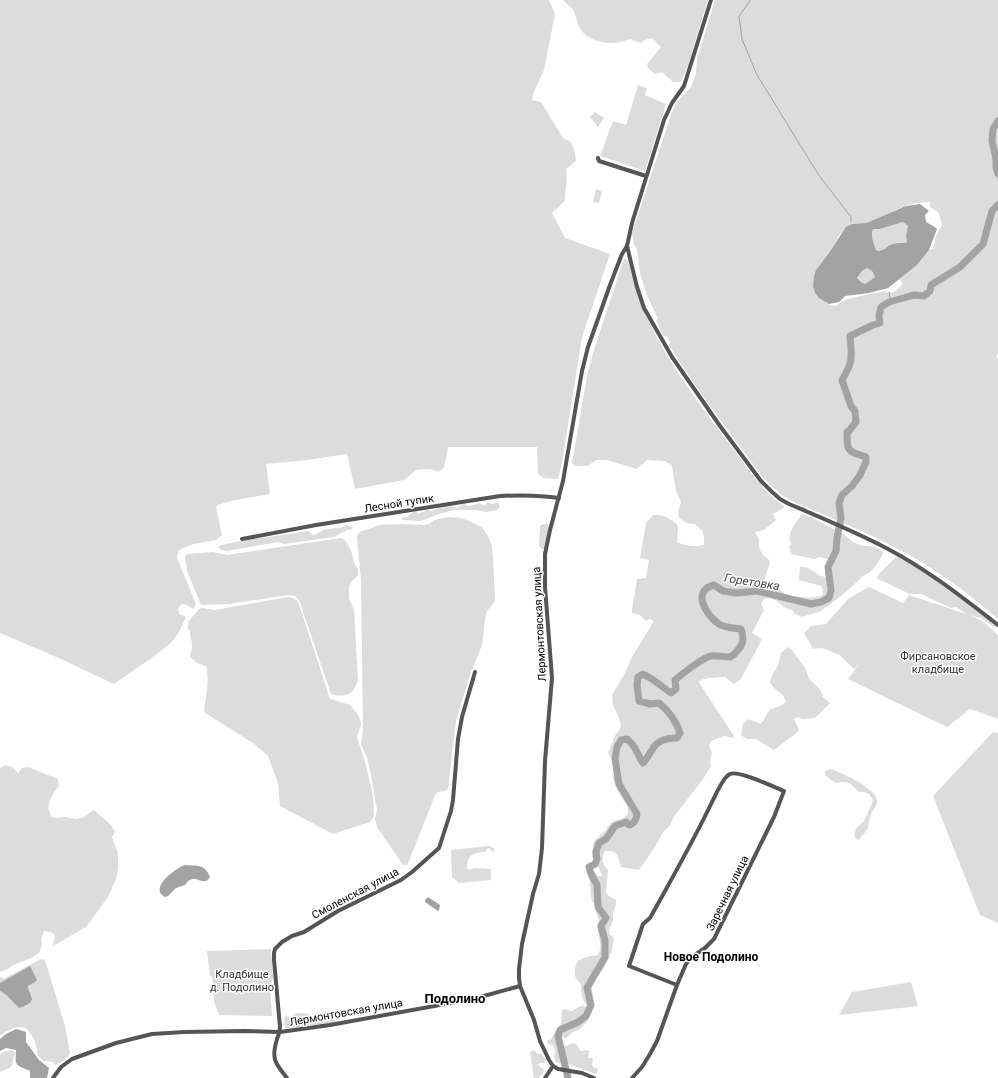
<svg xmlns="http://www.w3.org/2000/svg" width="998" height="1078" viewBox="0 0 998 1078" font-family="Roboto,sans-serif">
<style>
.green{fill:#dcdcdc;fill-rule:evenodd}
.water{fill:#a3a3a3;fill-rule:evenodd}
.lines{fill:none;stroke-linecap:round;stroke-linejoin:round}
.stream{stroke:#a3a3a3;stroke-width:1}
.river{stroke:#a3a3a3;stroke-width:7}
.minor{stroke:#555;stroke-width:4}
.labels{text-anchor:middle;stroke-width:3;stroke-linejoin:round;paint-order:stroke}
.street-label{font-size:11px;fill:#000;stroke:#fff}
.park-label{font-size:11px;fill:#333;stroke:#fff}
.water-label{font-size:12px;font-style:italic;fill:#444;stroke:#fff}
.neighbourhood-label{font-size:12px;font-weight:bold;fill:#000;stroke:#fff}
.quarter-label{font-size:13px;font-weight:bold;fill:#000;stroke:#fff}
</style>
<rect width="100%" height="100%" fill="#fff"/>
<g class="green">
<path d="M0 0H549L555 14 544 70 533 94 532 100 541 102 563 138 571 142 575 153 576 161 566 169C568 180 565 190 565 201L552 213 565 238 610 254 582 337 562 463 558 479 544 478 538 474 537 447H448L444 468 438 472 431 469 416 470 404 480 355 489 347 454 307 460 266 464 270 494 235 500 217 505 216 507 222 535 216 540 194 544 183 548 178 551 177 558 196 604 193 609 187 605 182 604 178 608 179 614 186 617 179 632 171 643 150 659 114 684 61 659 0 633Z"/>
<path d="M563 0H708L688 65 681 82H673L662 72 655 74 648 68 647 64 661 47 652 38 645 40 641 43 630 39C615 46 591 44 581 30 577 25 577 18 574 12 572 7 567 4 563 0Z"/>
<path d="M715 0H998V353L996 357 998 359V619C981 605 964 590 946 578 899 545 846 524 794 502L783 496 764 479C732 435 697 391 669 345L670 343 667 336H663L656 320 658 319 647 295 640 274 637 249 634 244 632 233 672 112 677 102 691 87 696 74 697 59ZM930 202V207L938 212 941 221 942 225 936 236 933 249 929 250 917 265 899 279 901 281 903 284 896 291 891 293 884 291 847 299 835 306 828 305 829 304 825 302 816 270 826 257 840 234 852 224 866 223 907 205 916 203Z"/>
<polygon points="638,85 647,88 645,95 666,104 645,171 600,156 613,121 626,125"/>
<polygon points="595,112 604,118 598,127 590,117"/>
<polygon points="596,189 602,191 599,203 593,202"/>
<path d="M903 222 908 226 906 236 907 242 905 243C898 243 890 243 885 249L879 251 876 250C874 243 870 236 873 229H880Z"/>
<path d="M624 258 628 261C634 282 640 304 650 324 672 368 701 407 731 446 747 467 762 491 785 507L773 514 776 520 764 530 755 532 759 539V547L763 555 770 561C769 568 765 575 764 582 769 589 772 585 778 588 782 590 784 594 788 596 790 597 811 598 814 597 817 597 820 596 823 595L822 586 799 580 800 567C810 566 813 572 821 576 824 577 828 577 831 577V568L833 561 820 557 814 559 791 554 790 549 789 547 791 544C786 533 796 523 802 514L811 517 846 536 853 542 862 546H869L878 548 883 552C881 559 875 568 870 572 866 575 864 574 861 578L846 592 821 611 802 617 795 614 792 610C779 608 779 596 764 599L761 604 764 610 752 633 762 639 741 679 734 684 725 677 708 678 698 681 734 736 733 738 728 737 724 736 711 741 709 745 712 753 710 762 711 766 703 779 673 818 669 827 666 829 663 832 655 847 639 870 621 867C619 858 617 849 605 851 601 859 602 864 608 870L606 892 609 896 616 900V905L613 913V921L609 930V934L613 937C615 946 608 961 603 969 600 974 595 977 593 982 589 990 596 997 591 1006L586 1005C582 998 581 993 581 984 573 977 573 970 578 961 581 959 586 957 590 956 593 955 596 957 598 954 605 946 594 930 599 920L596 912 595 904 592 901 591 897 589 871 592 869 598 876H602L599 868 594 861 592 857V852L593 844 595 840 605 831 610 824 614 821 622 819 626 816 628 813V808L616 788 613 778 614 765 608 753 616 734 619 731 621 725 618 716 613 705 612 695 625 673 632 657 654 621 650 619 646 621 640 615 632 613V610L637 579 646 578 649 560 640 558 646 523 653 515C667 515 666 517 677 524L678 528 677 542C683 546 698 547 704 545V538L703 531 695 524 687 523 679 518 678 512 681 502 676 491 672 466 665 461 647 460 637 469 607 460H597L587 466H575L572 463 588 371 594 350Z"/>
<polygon points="867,268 872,271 875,277 865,284 861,282 857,278 862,271"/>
<polygon points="488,502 492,504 496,503 498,503 500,507 497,510 486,512 476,510 454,510 439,514 421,521 403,520 401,519 402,518 409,516 410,514 415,511 419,514 421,513 426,510 433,511 439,508 450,506 457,508 463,504 469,506 480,503 483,505 485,505"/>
<polygon points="449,517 462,518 473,523 482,527 488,536 492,546 493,558 495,598 494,602 486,613 482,645 471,672 456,721 448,789 445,791 438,792 435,795 409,861 407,865 403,865 377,827 375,819 377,810 371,775 367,757 361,745 363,729 361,580 357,537 359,532 372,528 378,525 402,524 424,525 429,524 434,520"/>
<polygon points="545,524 547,524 549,526 545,547 544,549 542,549 539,546 540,527 541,525"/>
<polygon points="347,525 353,527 351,530 347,530 334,537 284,544 278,542 227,551 221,550 218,547 222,545 235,542 308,531 313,535 315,535 323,530 343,527"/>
<path d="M341 538 345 540 351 550 354 563 358 569V575L351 582 349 587V599L354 610 358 680C354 695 345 698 331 694L299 600 295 596 289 595 228 604 201 605 187 571 185 557 187 554 213 552 227 555Z"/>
<path d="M897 556C933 576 964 601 996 626L994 627 981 618 969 615 981 620 998 635V719L970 709 947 727 848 679 859 664 854 669 840 655 822 648 813 649 804 633 811 626 826 624 849 598 869 587 903 603 909 595 966 614 956 607 951 608 921 594H910L878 579 877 577 879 574Z"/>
<path d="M288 597 293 598 298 601 330 699 350 705 359 716 361 724 357 737 366 766 373 795 374 816 370 822 333 834 280 806 278 783 268 756 253 743 205 713 204 710C206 696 210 680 206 666L197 663 190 657C190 652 192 651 192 647 193 641 189 637 190 632L188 628V622L199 609 202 608 215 610Z"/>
<path d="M788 647 792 650 805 668 808 676 810 680 820 689 823 697 830 703 815 718 802 719 798 717 794 719C795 723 798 726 799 731L774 750 756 739H747L741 735 743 724 748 719 761 724C764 720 766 714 770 710 775 706 782 708 786 701 784 693 773 690 770 682L773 673 778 666 781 653Z"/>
<polygon points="993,732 998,733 998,923 980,915 933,796"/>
<path d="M5 765 12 767 18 773 22 768 28 767 58 779 59 786C52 794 44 806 52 817L57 818 65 817 75 819 82 818 94 810 111 825 115 832 112 837 118 853V869L116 879 108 897 86 927 53 946 55 935 50 932 44 931 41 939 42 945 39 953 31 958 11 966 8 969 0 972V768Z"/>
<path d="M831 769C841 773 880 789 877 803 876 807 872 811 871 814 869 819 869 825 867 830 865 833 861 836 859 840L855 838C853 827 861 826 865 819 868 813 871 806 873 800 870 794 866 791 859 792 850 783 849 780 836 783 832 781 829 778 825 775V771Z"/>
<path d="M489 846 495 849 493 852 491 851 490 849 488 848 485 852C480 852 471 853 469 858 467 860 467 865 467 868L470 870 474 868 491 869V880L459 883 452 877 451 850Z"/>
<polygon points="271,949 273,979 270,984 272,1016 219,1015 214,1002 212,976 210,976 207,951"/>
<path d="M41 959 45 960 65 1026 70 1053C67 1059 61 1063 55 1065L53 1062 44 1061 38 1056 35 1041 29 1031 26 1028 22 1027 13 1028 5 1032 0 1036V991L10 997 17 1007 32 997 29 992 28 986 32 983 30 967 0 983V977H2L3 979Z"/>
<polygon points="911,982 918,1006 839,1015 852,992"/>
<path d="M580 1006H585C592 1021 589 1019 579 1030 571 1031 572 1034 566 1038H564V1036C561 1039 560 1042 563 1045L565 1046 574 1043 576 1044 581 1051 588 1050 589 1052 588 1058H592L593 1060 592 1065 595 1068H597L598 1070 596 1074 568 1064 557 1063 554 1057C555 1053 556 1049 553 1045L547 1044 548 1040 552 1039V1037L561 1024 562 1011 563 1009 572 1011Z"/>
<path d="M296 1013C301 1013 306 1013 310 1015 313 1016 313 1017 316 1017 324 1019 329 1011 335 1021L332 1024 309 1025 294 1028H286L285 1027 284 1018 286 1016 291 1017Z"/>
<polygon points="11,1050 15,1052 12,1065 10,1068 0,1072 0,1054 7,1051"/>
<polygon points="534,1050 537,1054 541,1054 545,1059 545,1062 544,1063 540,1063 538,1064 539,1066 544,1070 543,1074 540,1076 539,1078 534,1078 530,1052"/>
</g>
<g class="water">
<path d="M920 204 929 211 925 215 926 222 933 226 937 229 929 250 917 265 888 288 869 293 845 296 839 302 829 304 819 298 815 293 813 286 814 276 816 270 826 257 846 227 852 224 866 223 906 206ZM903 222 908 226 906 236 907 242 905 243C897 243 890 243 885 249L879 251 876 250C874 243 870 236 873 229H880ZM867 268 872 271 875 277 865 284 861 282 857 278 862 271Z"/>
<path d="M185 865C198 866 205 864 210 877 204 889 194 870 185 885L176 888 168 896 165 897C148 888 176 868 185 865Z"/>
<polygon points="428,897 440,905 439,910 438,911 425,902 425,900"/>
<path d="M30 966 37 980 35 982 28 986C28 990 30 992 31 996 35 1003 24 1006 19 1008 12 1002 10 996 0 991V983Z"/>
<path d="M16 1029 26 1032V1042L39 1060 49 1068 47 1078H30V1071C15 1064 15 1067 16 1050L6 1048 0 1051V1039L6 1034Z"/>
</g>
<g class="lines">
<g class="stream">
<polyline points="750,0 750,1 739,16 742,39 757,75 818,174 851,217 851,221"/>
<polyline points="889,292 890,298 889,302"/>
</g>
<g class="river">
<polyline points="998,121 993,129 992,141 996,159 996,167 998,174"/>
<path d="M568 1078 558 1036 560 1030 578 1022 586 1016 591 1005 587 988 605 957V941L601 926 606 918 598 907 597 885 591 874 589 867 595 864 597 859 596 852 599 843 606 839 615 826 626 822 629 825C635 823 636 820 637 814L619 784 615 759 617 747 621 740 627 739C637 747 636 753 643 763 647 759 649 754 652 750 657 740 667 738 677 738L680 733C676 721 669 711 659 703L650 704 639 701 637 685 638 677 643 674 652 679 671 693 676 689 675 680C682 674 702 658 711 656 717 655 724 657 730 657 732 656 735 654 737 651 744 644 744 638 741 629 734 628 725 628 719 624 706 615 691 591 714 585L723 591 736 593 757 591 811 604 821 602 829 598 831 590 828 567 836 551 837 538 841 518 839 503 842 495 852 486 860 475 866 462V457C847 451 847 452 847 432L849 431 856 422 855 411 851 406 842 380C853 362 852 358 850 336L873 325 880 323 879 316 881 307 889 302 914 295 924 296 930 291 931 285 960 267 983 244 992 211 998 205"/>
</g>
<g class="minor">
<polyline points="598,158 599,161 646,176"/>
<path d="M627 246 637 287 644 308 672 357 720 426 761 481 772 492 780 499 789 504C822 518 856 532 888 549 928 570 963 598 998 625"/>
<path d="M242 539 316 525 500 496C519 495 540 495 559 498"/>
<polyline points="53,1078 61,1067 72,1059 116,1043 152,1034 184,1032 244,1031 280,1032 330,1025 473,999 520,986"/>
<path d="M287 1078C275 1063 271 1059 277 1039 279 1035 280 1031 280 1027L274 960V953L275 949 282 942 292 936 304 932 338 911 401 880 412 872 439 848 451 811 453 800 458 739 462 717 475 672"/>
<polyline points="545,1078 553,1066"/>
<polyline points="594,1078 582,1073 558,1069 553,1066 549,1060 540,1041 534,1020 520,986 519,978 519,969 522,944 533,894 539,874 542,848 545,761 552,678 545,587 545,554 550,530 563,481 582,371 588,347 610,285 622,254 627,246 632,223 664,120 672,103 684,86 711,0"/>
<path d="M632 1078 642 1067 650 1054 657 1041 677 985 686 964 692 957 705 948 714 939 774 817 784 791C774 787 738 770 730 774 722 778 716 795 712 802 693 842 671 880 650 918L643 924 629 966 677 985"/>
</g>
</g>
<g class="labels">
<g class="street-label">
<text transform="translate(399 503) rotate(-9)" y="4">Лесной тупик</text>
<text transform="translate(539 624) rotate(-93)" y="4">Лермонтовская улица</text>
<text transform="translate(355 893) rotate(-28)" y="4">Смоленская улица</text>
<text transform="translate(727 893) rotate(-64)" y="4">Заречная улица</text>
<text transform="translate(346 1012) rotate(-10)" y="4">Лермонтовская улица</text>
</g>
<g class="park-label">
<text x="938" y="660">Фирсановское<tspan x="938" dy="13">кладбище</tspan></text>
<text x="242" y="978">Кладбище<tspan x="242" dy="13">д. Подолино</tspan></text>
</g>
<g class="water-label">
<text transform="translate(752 582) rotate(9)" y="4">Горетовка</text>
</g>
<g class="neighbourhood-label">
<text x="711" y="961">Новое Подолино</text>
</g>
<g class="quarter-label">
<text x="455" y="1003">Подолино</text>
</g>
</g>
</svg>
